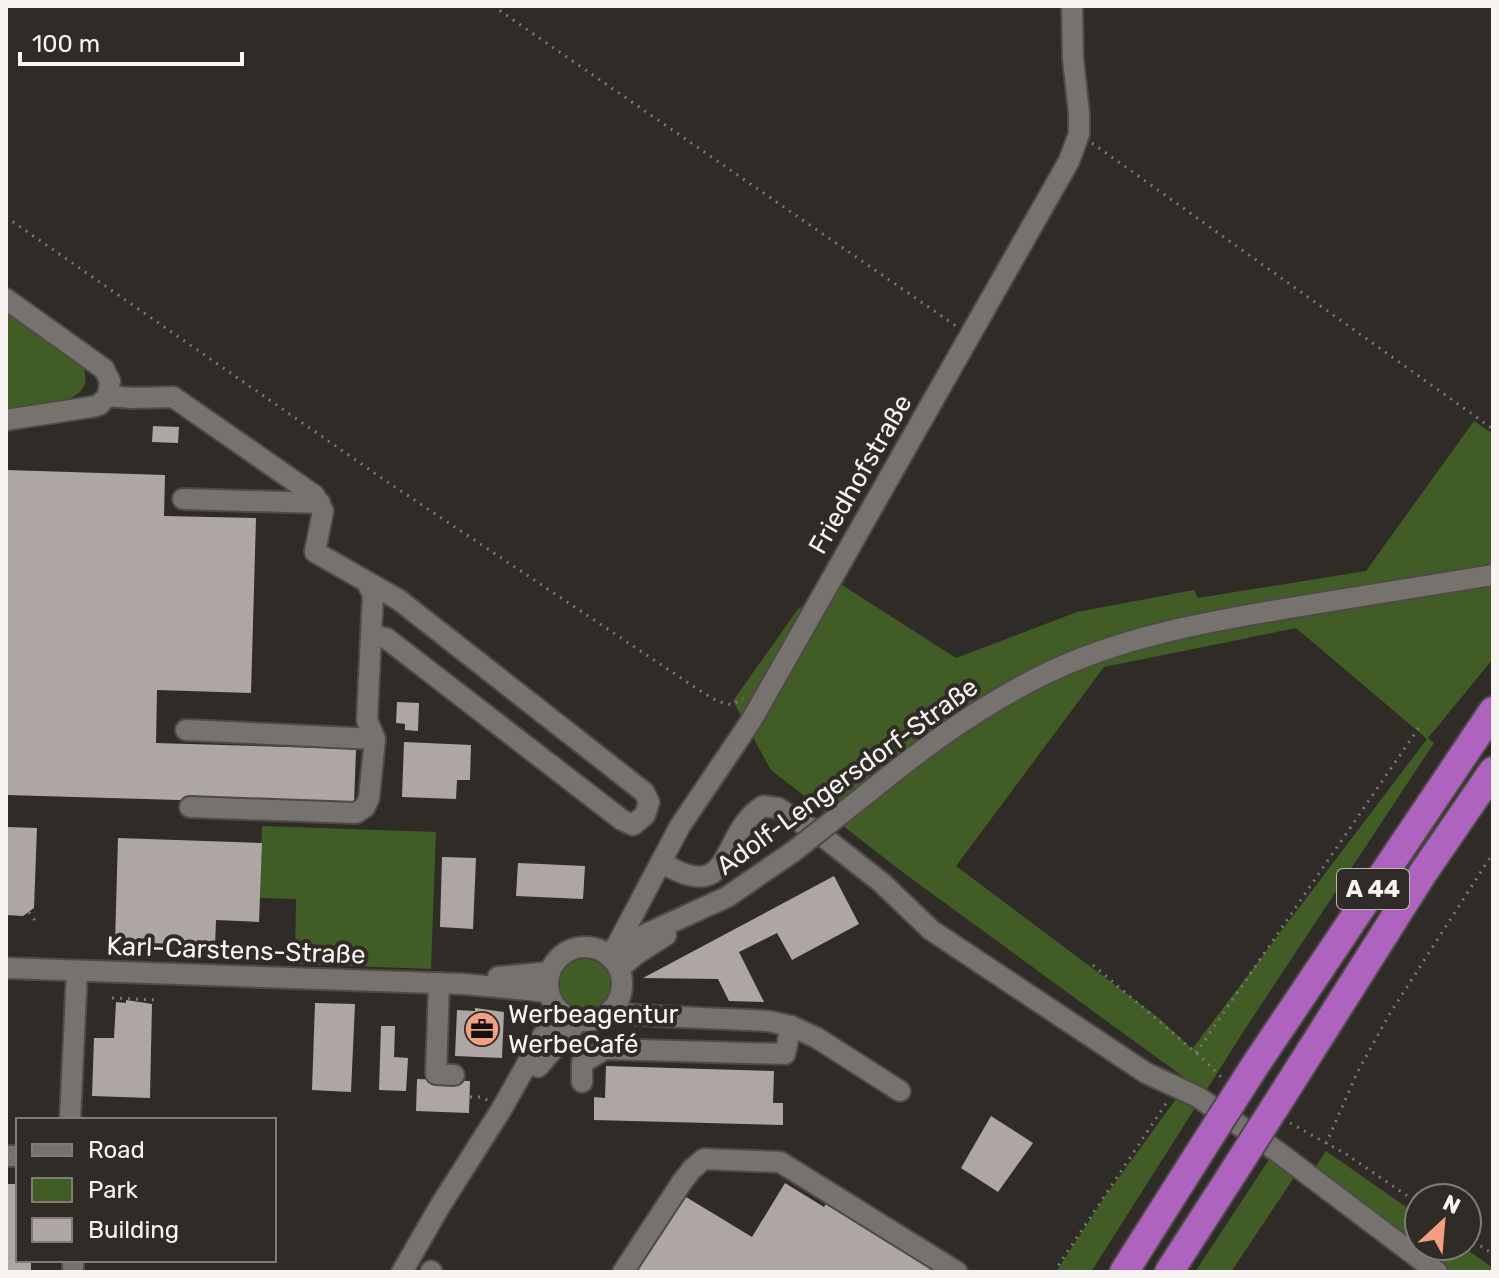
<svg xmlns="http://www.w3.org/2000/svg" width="1499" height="1278" viewBox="0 0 1499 1278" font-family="Rubik,sans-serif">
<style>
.green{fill:#415d25;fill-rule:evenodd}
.building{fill:#aea6a4}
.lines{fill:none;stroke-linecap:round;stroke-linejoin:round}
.minor-casing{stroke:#4d4b46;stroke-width:24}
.highway-casing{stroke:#4d4b46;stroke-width:32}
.path{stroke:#7a7773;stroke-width:3;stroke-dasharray:2 6;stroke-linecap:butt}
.minor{stroke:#76726d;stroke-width:20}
.highway{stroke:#ae64be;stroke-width:28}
.minor-bridge-casing{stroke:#4d4b46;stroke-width:24;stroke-linecap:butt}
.highway-bridge-casing{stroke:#4d4b46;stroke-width:32;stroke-linecap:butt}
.minor-bridge{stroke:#76726d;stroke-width:20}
.highway-bridge{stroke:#ae64be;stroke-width:28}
.labels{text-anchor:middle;stroke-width:8;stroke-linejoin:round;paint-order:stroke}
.shield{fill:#2f2c27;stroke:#bbb8b4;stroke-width:2}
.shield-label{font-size:24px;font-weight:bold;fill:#f7f4f1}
.street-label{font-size:26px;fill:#f7f4f1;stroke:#2f2c27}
.poi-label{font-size:26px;fill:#f7f4f1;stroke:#2f2c27;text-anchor:start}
</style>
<rect width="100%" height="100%" fill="#2f2c27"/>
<g class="green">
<path d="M6 312 82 365C102 407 31 406 6 409Z"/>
<path d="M1474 421 1493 434V659L1428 738 1434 743 1247 1026 1091 1272H1056L1104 1198 1189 1081 905 874 771 770 733 701 798 609 842 585 956 658 1077 612 1194 590 1198 598 1366 571ZM1296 628 1427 739 1192 1049 1159 1018 956 866 1104 667Z"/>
<polygon points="262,826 436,832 431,969 295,964 296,899 260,898"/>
<circle cx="585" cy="985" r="26"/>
<polygon points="1326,1151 1419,1216 1419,1246 1462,1246 1493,1268 1493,1272 1451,1272 1312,1172"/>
<polygon points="1272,1155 1295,1176 1231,1272 1195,1272"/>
</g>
<g class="building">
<polygon points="153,426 179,427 178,443 152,442"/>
<polygon points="6,470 165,475 164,516 256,518 251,693 157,690 156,743 356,749 354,805 6,795"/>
<polygon points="397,702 419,703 418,731 405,730 405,724 396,723"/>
<polygon points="404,742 471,745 470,780 457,780 456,799 402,797"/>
<polygon points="8,827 37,828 34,908 23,916 6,915"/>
<polygon points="118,838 262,843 259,922 216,920 215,946 115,943"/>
<polygon points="442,857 476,858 473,929 440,927"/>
<polygon points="518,863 585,866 583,899 516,896"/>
<polygon points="834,876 859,924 792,960 777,933 739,952 764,1002 729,1001 718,979 643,978"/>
<polygon points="126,1000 152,1004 150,1098 92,1096 94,1038 114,1038 116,1002 126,1003"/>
<polygon points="315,1003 355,1004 351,1092 312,1090"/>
<polygon points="475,1008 504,1012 502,1058 455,1056 457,1010 475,1011"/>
<polygon points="381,1026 395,1026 394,1057 408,1058 406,1091 379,1090"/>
<polygon points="606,1066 774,1071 773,1103 783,1103 783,1125 594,1120 594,1097 605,1098"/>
<polygon points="417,1079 470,1081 469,1113 416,1111"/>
<polygon points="991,1116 1033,1143 998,1192 961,1168"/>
<polygon points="785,1183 824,1207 827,1202 919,1258 917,1261 936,1272 634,1272 681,1194 752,1237"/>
<polygon points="6,1184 18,1184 18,1260 31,1260 31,1272 6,1272"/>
</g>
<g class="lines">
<g class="minor-casing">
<g id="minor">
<polyline points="6,299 104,369 110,381 108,396 133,398 173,397 314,495 323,511 315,552 399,600 644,792 649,802 645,815 633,825 622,820 386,638 371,635 373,595 367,582"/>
<polyline points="6,420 91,407 99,405 108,396"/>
<polyline points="183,499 320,503"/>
<polyline points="186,730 375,739 367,720 371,635"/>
<path d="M864 796C919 751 975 709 1039 677 1122 635 1217 620 1307 605 1369 595 1431 585 1493 575"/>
<polyline points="190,807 356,813 365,807 369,798 375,739"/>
<path d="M661 862C735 908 718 834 763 806L778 808 821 835 882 883 931 930 1146 1073 1198 1097 1278 1152 1437 1272"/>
<circle cx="585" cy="984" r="37"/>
<polyline points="616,947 680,826 751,721 1069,161 1079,134 1079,113 1073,59 1072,6"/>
<polyline points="613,949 727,897 794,851"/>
<polyline points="6,968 464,984 549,992"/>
<polyline points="619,969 635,955 666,935"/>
<polyline points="498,977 550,972"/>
<polyline points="439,983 436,1074 454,1075"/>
<polyline points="611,1011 636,1015 768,1021 791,1026 817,1038 900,1091"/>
<polyline points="538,1067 578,1021"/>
<polyline points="582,1082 582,1063 605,1049 785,1054 791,1026"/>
<polyline points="70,1120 77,971"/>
<polyline points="6,1156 18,1156"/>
<polyline points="431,1271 432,1272"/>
<polyline points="73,1272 73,1260"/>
<polyline points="402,1272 440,1206 501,1110 558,1009"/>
<polyline points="623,1272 682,1182 692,1169 704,1159 780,1162 957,1272"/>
</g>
</g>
<g class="highway-casing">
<g id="highway">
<polyline points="1254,1067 1493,711"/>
<polyline points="1287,1088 1423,873 1493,771"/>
<polyline points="1124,1272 1203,1147"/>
<polyline points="1169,1272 1236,1168"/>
</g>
</g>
<g class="path">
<polyline points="493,6 956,326"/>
<polyline points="1092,143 1493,429"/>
<polyline points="6,217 386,481 699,690 717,701 732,705 743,698"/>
<polyline points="29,912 36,922"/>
<polyline points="1093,965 1201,1057 1221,1077"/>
<polyline points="112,998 158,1000"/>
<polyline points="1196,1053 1422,723"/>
<polyline points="470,1097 481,1097 489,1101"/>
<polyline points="1290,1123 1346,1154 1419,1204"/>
<polyline points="1326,1144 1357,1073 1389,1015 1493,853"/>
<polyline points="1467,1237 1493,1254"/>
<polyline points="1054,1272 1167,1102"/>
</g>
<use href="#minor" class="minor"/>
<use href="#highway" class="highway"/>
<g class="minor-bridge-casing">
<polyline id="minor-bridge" points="794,851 864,796"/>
</g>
<g class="highway-bridge-casing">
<g id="highway-bridge">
<polyline points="1203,1147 1254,1067"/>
<polyline points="1236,1168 1287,1088"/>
</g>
</g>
<use href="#minor-bridge" class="minor-bridge"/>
<use href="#highway-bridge" class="highway-bridge"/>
</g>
<defs>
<g id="office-disc" transform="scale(1.8)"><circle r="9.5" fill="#f3a082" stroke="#2f2c27"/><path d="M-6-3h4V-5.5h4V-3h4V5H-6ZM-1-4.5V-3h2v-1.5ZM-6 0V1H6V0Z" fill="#111"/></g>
</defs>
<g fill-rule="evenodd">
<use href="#office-disc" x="482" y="1029"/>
</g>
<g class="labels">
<rect class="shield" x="1337" y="869" width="72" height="40" rx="6"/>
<g class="shield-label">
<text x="1373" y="897">A 44</text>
</g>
<g class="street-label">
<text transform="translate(860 474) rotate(-60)" y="9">Friedhofstraße</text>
<text transform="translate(847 776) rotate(-36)" y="9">Adolf-Lengersdorf-Straße</text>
<text transform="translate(236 950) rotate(2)" y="9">Karl-Carstens-Straße</text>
</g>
<g class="poi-label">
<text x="508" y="1023">Werbeagentur<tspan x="508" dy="30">WerbeCafé</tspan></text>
</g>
</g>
<rect width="1499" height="1278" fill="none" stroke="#f7f4f1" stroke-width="16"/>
<rect x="16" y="1118" width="260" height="144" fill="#2f2c27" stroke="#7f7c78" stroke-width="2"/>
<rect x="32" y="1144" width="40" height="12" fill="#76726d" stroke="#7f7c78" stroke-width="2"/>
<text x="88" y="1158" font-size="24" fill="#f7f4f1">Road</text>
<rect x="32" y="1178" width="40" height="24" fill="#415d25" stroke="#7f7c78" stroke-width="2"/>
<text x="88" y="1198" font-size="24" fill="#f7f4f1">Park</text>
<rect x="32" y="1218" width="40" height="24" fill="#aea6a4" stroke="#7f7c78" stroke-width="2"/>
<text x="88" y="1238" font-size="24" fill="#f7f4f1">Building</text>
<g transform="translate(1443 1222) rotate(26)"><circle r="38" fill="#2f2c27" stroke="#7f7c78" stroke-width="2"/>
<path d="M0-6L14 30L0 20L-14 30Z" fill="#f3a082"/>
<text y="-12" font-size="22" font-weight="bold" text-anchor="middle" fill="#f7f4f1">N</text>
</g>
<path d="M20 52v12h222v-12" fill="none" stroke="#f7f4f1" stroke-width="4"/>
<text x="32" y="52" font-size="24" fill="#f7f4f1" stroke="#2f2c27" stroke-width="6" paint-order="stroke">100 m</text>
</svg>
